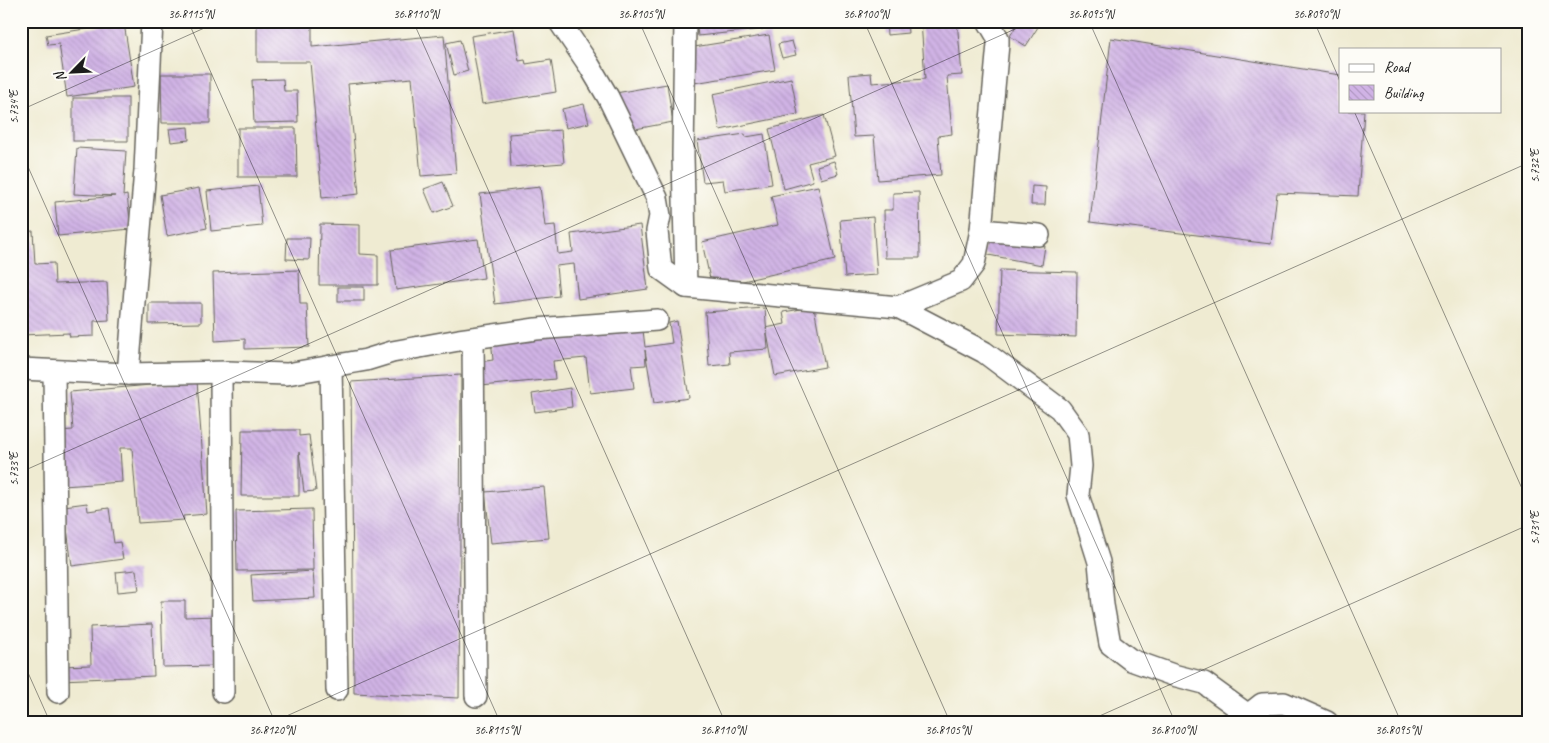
<svg xmlns="http://www.w3.org/2000/svg" width="1549" height="743" viewBox="0 0 1549 743" font-family="Caveat,sans-serif">
<style>
.building{fill:url(#building-back-hatch)}
.lines{fill:none;stroke-linecap:round;stroke-linejoin:round}
.street-casing{stroke:#66645c;stroke-width:24}
.street{stroke:#fff;stroke-width:21}
.ticks{fill:none;stroke:#1c1c1c;stroke-width:1;stroke-opacity:0.45}
.neatline{fill:none;stroke:#1c1c1c;stroke-width:2}
.ticks-label{font-size:12px;text-anchor:middle;fill:#1c1c1c}
</style>
<defs>
<pattern id="building-back-hatch" width="6" height="6" patternUnits="userSpaceOnUse" patternTransform="scale(1.25)"><rect width="6" height="6" fill="#d0b3e5"/><path d="M-1 5l2 2M0 0l6 6M5-1l2 2" fill="none" stroke="#b299c4"/></pattern>
</defs>
<rect width="100%" height="100%" fill="#fdfcf7"/>
<filter id="ink" filterUnits="userSpaceOnUse"><feTurbulence type="fractalNoise" baseFrequency=".02" numOctaves="2"/><feDisplacementMap in="SourceGraphic" scale="10" xChannelSelector="R" yChannelSelector="G"/><feConvolveMatrix kernelMatrix="1 2 1 2 8 2 1 2 1" color-interpolation-filters="sRGB"/></filter>
<filter id="wash" filterUnits="userSpaceOnUse"><feTurbulence type="fractalNoise" baseFrequency=".0096" numOctaves="4" result="noise"/><feDisplacementMap in="SourceGraphic" scale="20" xChannelSelector="R" yChannelSelector="G"/><feGaussianBlur stdDeviation="1.12" result="paint"/><feColorMatrix in="noise" values="0 0 0 0 0 0 0 0 0 0 0 0 0 0 0 0 0 1.4 0 .05"/><feComposite in="paint" operator="in"/></filter>
<g filter="url(#wash)">
<rect width="100%" height="100%" fill="#efebd2"/>
<g id="blocks">
<g class="building">
<polygon points="169,21 230,21 230,25 169,24"/>
<polygon points="696,21 762,21 763,29 698,36"/>
<polygon points="886,21 907,21 908,33 887,35"/>
<polygon points="921,21 957,21 962,75 947,76 952,134 938,136 941,175 878,180 874,136 854,137 849,75 871,73 872,83 925,79"/>
<polygon points="1019,21 1028,21 1038,27 1026,46 1010,36"/>
<polygon points="124,23 134,87 67,97 59,44 48,45 46,35"/>
<polygon points="257,25 312,25 312,47 444,35 456,173 421,176 412,78 348,84 359,194 322,198 310,62 257,62"/>
<polygon points="514,29 519,61 525,60 526,64 551,60 556,92 482,104 471,36"/>
<polygon points="769,35 775,70 694,83 688,48"/>
<polygon points="1111,38 1340,75 1340,111 1364,111 1358,196 1277,193 1271,244 1090,222"/>
<polygon points="460,40 468,71 454,75 446,43"/>
<polygon points="792,41 796,55 782,58 778,44"/>
<polygon points="161,74 210,74 210,123 162,123"/>
<polygon points="791,78 798,114 720,130 713,94"/>
<polygon points="283,79 284,91 297,91 298,122 254,123 252,80"/>
<polygon points="667,84 673,122 630,130 610,94"/>
<rect x="73" y="98" width="55" height="43"/>
<polygon points="584,104 589,123 566,128 562,109"/>
<polygon points="824,115 835,156 808,163 813,181 784,189 769,129"/>
<polygon points="188,127 189,140 171,142 169,129"/>
<polygon points="238,128 296,128 297,177 238,177"/>
<polygon points="561,130 564,163 511,167 509,134"/>
<polygon points="745,134 746,137 764,134 772,184 725,191 723,180 703,182 697,141"/>
<polygon points="77,148 126,151 123,196 127,195 131,229 58,236 55,202 115,196 74,194"/>
<polygon points="834,161 838,174 821,179 817,166"/>
<polygon points="443,182 453,206 434,213 424,189"/>
<polygon points="258,186 262,226 211,231 207,191"/>
<polygon points="818,186 835,260 712,288 702,242 778,225 771,196"/>
<polygon points="1032,186 1046,187 1045,205 1031,205"/>
<polygon points="540,187 545,226 555,225 558,254 573,252 571,234 640,225 648,289 578,299 574,264 556,266 559,296 495,304 480,194"/>
<polygon points="199,188 207,228 167,236 160,195"/>
<polygon points="919,192 920,258 885,258 884,210 893,210 893,193"/>
<polygon points="873,217 877,275 845,277 840,220"/>
<polygon points="320,224 360,225 360,254 378,255 378,285 319,285"/>
<polygon points="33,231 35,264 54,263 55,284 107,282 109,320 94,321 94,336 70,337 69,333 21,335 21,232"/>
<polygon points="987,234 1045,246 1042,265 983,254"/>
<polygon points="287,238 310,238 309,260 286,259"/>
<polygon points="478,239 484,278 396,290 391,250"/>
<polygon points="299,270 300,304 307,304 309,347 245,349 245,339 215,341 213,273"/>
<polygon points="1000,270 1077,272 1076,337 998,334"/>
<rect x="338" y="287" width="26" height="14"/>
<polygon points="149,303 201,303 201,323 149,324"/>
<polygon points="814,307 825,367 775,376 766,328 785,324 783,312"/>
<polygon points="765,308 768,349 729,352 730,364 709,366 705,312"/>
<polygon points="677,321 689,398 654,403 645,350 646,365 631,366 634,388 590,393 586,358 553,361 555,379 481,386 479,362 493,360 491,337 642,322 645,347 672,343 669,323"/>
<polygon points="461,375 459,698 354,693 351,382"/>
<polygon points="197,381 207,514 183,516 184,520 138,523 132,448 120,448 122,482 63,486 59,431 73,430 70,392"/>
<polygon points="570,388 572,407 535,412 532,394"/>
<polygon points="242,430 299,430 299,436 309,435 316,491 304,492 299,452 299,496 241,496"/>
<polygon points="21,462 24,471 27,513 21,515"/>
<polygon points="544,487 549,538 491,543 485,492"/>
<polygon points="87,503 88,511 109,508 114,543 120,542 123,559 72,566 64,506"/>
<polygon points="312,509 313,570 237,571 236,511"/>
<polygon points="136,570 139,590 118,592 116,572"/>
<polygon points="313,571 315,598 253,601 251,575"/>
<polygon points="161,601 185,601 185,617 216,616 218,666 163,667"/>
<polygon points="152,624 154,676 61,680 60,666 91,665 90,627"/>
</g>
</g>
</g>
<g filter="url(#ink)">
<use href="#blocks" fill-opacity="0" stroke="#66645c" stroke-width="1"/>
<g class="lines">
<g class="street-casing">
<g id="street">
<polyline points="559,21 589,65 608,97 657,198 660,216 657,231 661,269 686,287 898,307 961,281 974,264 981,230 998,44 998,38 988,21"/>
<polyline points="685,21 683,156 686,287"/>
<polyline points="981,230 1039,235"/>
<polyline points="898,307 984,352 1060,409 1078,434 1081,466 1078,495 1099,562 1103,605 1110,644 1131,660 1173,675 1204,683 1248,715 1262,704 1284,703 1327,722"/>
<polyline points="473,338 476,696"/>
<polyline points="331,366 337,690"/>
<polyline points="21,369 128,374 228,372 287,374 366,360 392,352 459,340 536,329 657,320"/>
<polyline points="54,371 58,692"/>
<polyline points="128,374 145,170 152,21"/>
<polyline points="221,374 223,692"/>
</g>
</g>
<use href="#street" class="street"/>
</g>
</g>
<path class="ticks" d="M188 21 500 722M413 21 725 722M639 21 950 722M864 21 1175 722M1089 21 1401 722M1314 21 1340 81M21 110 220 21M1354 111 1528 502M21 151 275 722M21 472 1033 21M21 657 50 722M273 722 1528 163M1086 722 1528 525"/>
<rect width="1549" height="743" fill="none" stroke="#fdfcf7" stroke-width="55"/>
<rect x="1339" y="48" width="162" height="65" fill="#fdfcf7" stroke="#a3a29f"/>
<rect x="1349" y="64" width="25" height="8" fill="#ffffff" stroke="#a3a29f"/>
<text x="1384" y="72" font-size="15" fill="#1c1c1c">Road</text>
<rect x="1349" y="85" width="25" height="15" fill="url(#building-back-hatch)" stroke="#a3a29f"/>
<text x="1384" y="98" font-size="15" fill="#1c1c1c">Building</text>
<g transform="translate(72 72) rotate(246)" stroke="#fdfcf7" stroke-width="4" paint-order="stroke">
<path d="M0-4L9 19L0 12L-9 19Z" fill="#1c1c1c"/>
<text y="-8" font-size="14" font-weight="bold" text-anchor="middle" fill="#1c1c1c">N</text>
</g>
<rect x="28" y="28" width="1494" height="688" class="neatline"/>
<g class="ticks-label">
<text x="191" y="18">36.8115°N</text>
<text x="416" y="18">36.8110°N</text>
<text x="641" y="18">36.8105°N</text>
<text x="866" y="18">36.8100°N</text>
<text x="1091" y="18">36.8095°N</text>
<text x="1316" y="18">36.8090°N</text>
<text transform="translate(14 107) rotate(-90)" y="4">5.734°E</text>
<text transform="translate(1535 166) rotate(-90)" y="4">5.732°E</text>
<text transform="translate(14 469) rotate(-90)" y="4">5.733°E</text>
<text transform="translate(1535 528) rotate(-90)" y="4">5.731°E</text>
<text x="272" y="734">36.8120°N</text>
<text x="497" y="734">36.8115°N</text>
<text x="723" y="734">36.8110°N</text>
<text x="948" y="734">36.8105°N</text>
<text x="1173" y="734">36.8100°N</text>
<text x="1398" y="734">36.8095°N</text>
</g>
</svg>
